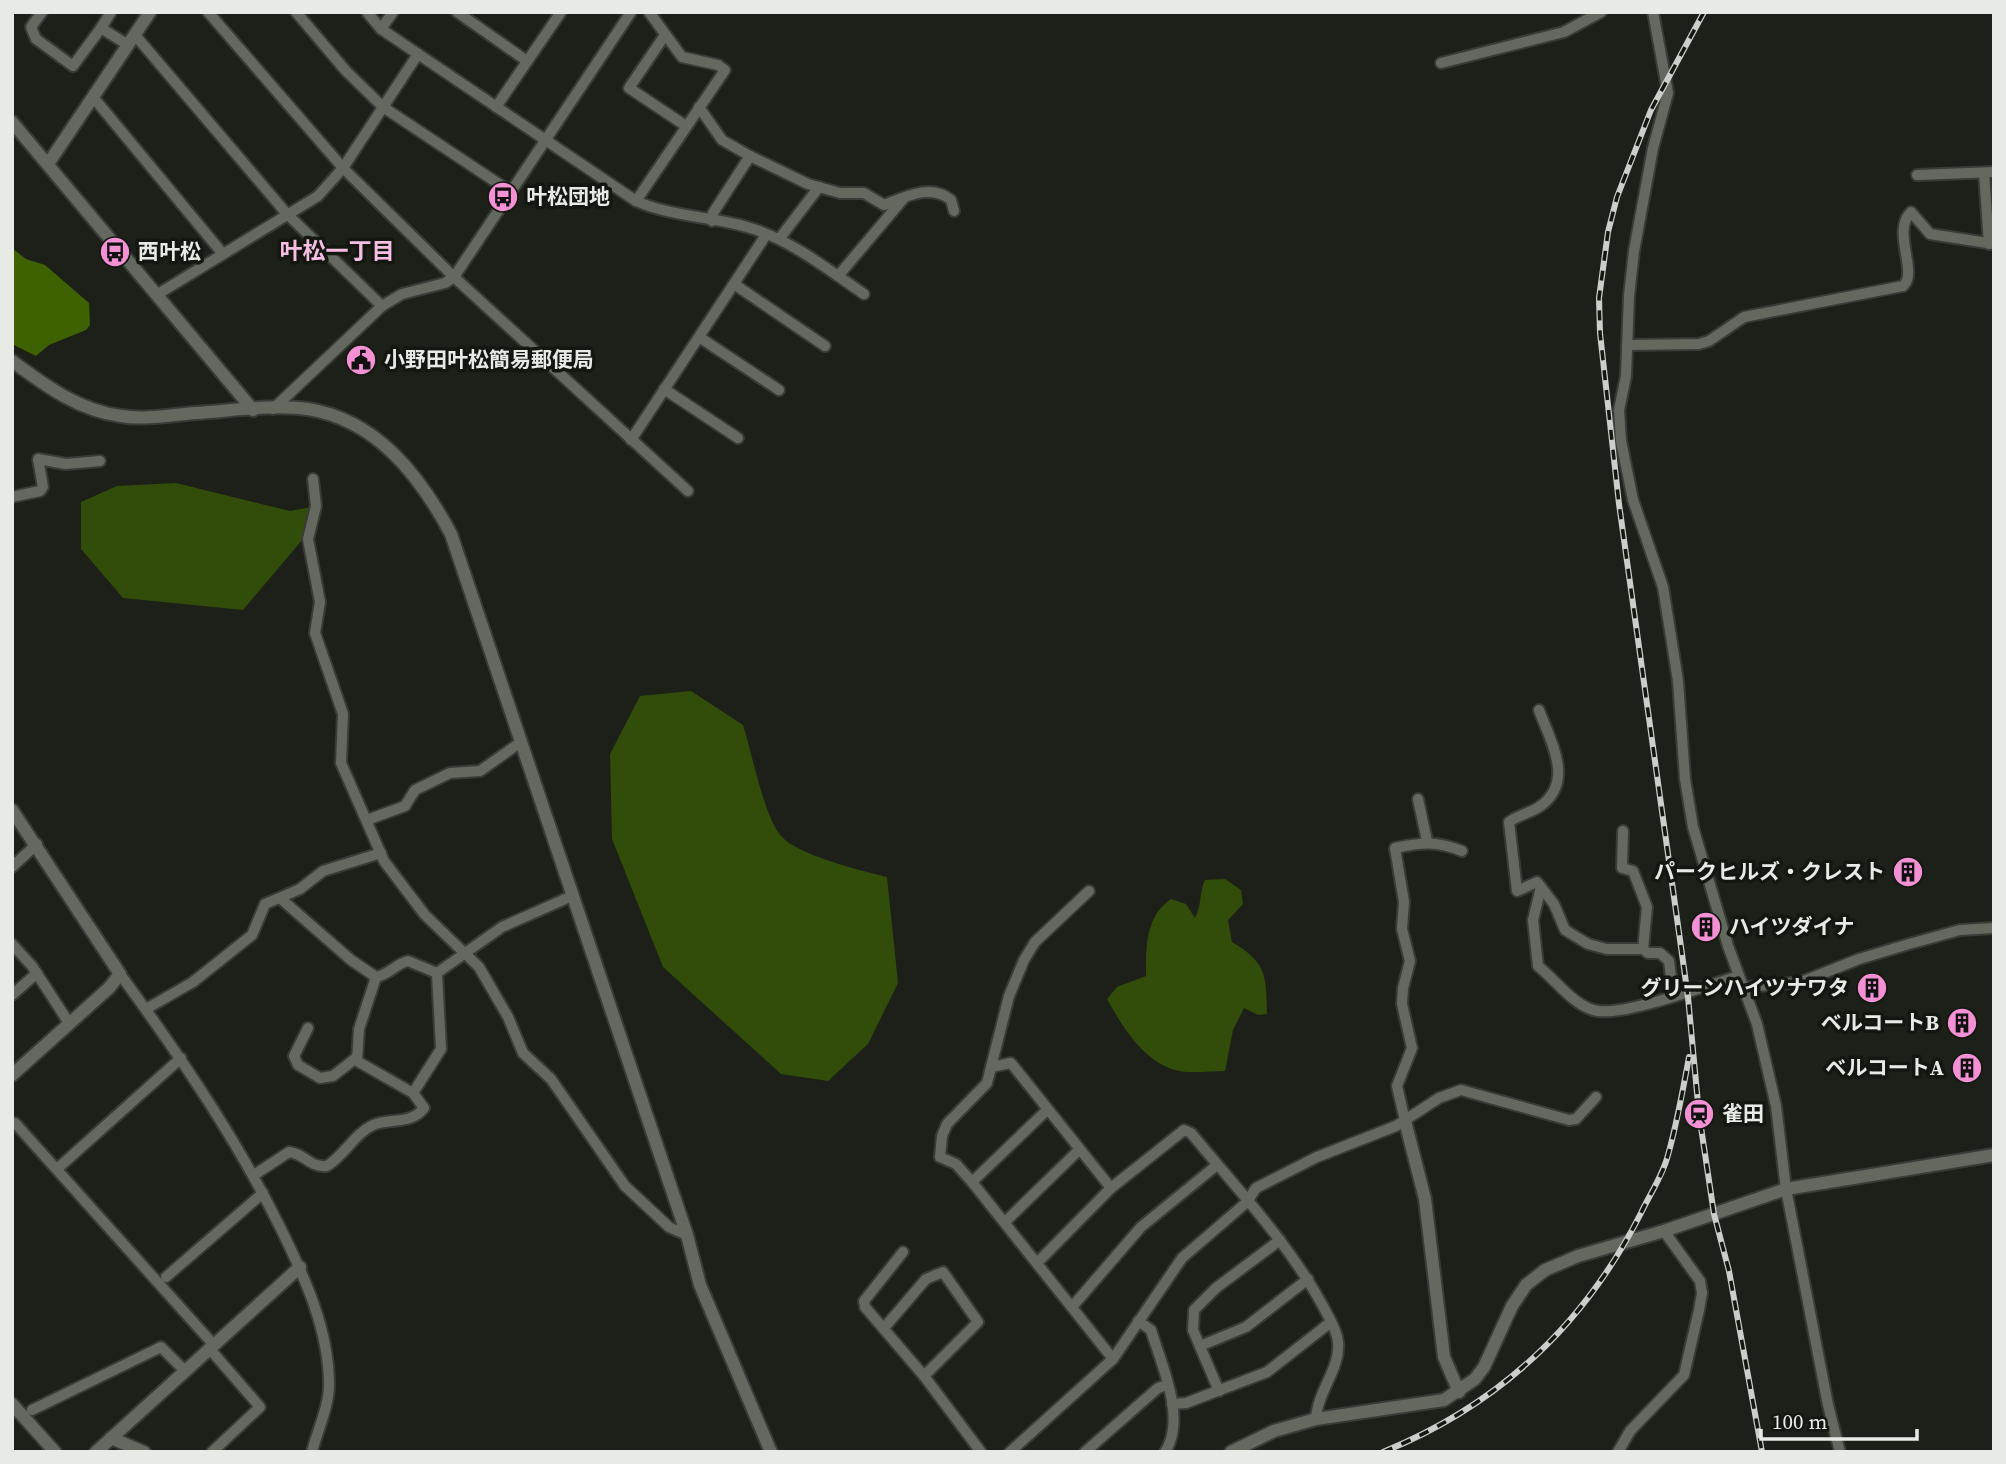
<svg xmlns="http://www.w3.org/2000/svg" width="2006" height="1464" viewBox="0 0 2006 1464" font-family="'Source Serif 4','Noto Sans JP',serif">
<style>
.forest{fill:#314d09}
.water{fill:#3e6201}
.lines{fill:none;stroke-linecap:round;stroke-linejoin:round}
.minor-casing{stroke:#383b36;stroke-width:14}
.tertiary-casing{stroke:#383b36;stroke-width:16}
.minor{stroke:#646960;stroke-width:10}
.tertiary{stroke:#646960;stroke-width:12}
.rail-casing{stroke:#cbcec9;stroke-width:6}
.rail{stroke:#131710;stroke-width:3.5;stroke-dasharray:10;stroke-linecap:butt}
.labels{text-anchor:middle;stroke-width:7;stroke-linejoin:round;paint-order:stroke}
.poi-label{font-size:21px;font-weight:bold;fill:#e7eae5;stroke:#131710;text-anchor:start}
.neighbourhood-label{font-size:23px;font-weight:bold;fill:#f7bee3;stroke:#131710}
</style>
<rect width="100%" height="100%" fill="#1c2018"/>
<g class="forest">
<polygon points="176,483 290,511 312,507 303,539 243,610 123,598 81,549 81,502 117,486"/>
<path d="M691 691 743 725C752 752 764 818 782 837 798 855 862 871 887 877L898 983 868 1044 828 1081 781 1074 663 967 612 839 610 754 640 696Z"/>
<path d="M1225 879 1241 890 1243 904 1228 920 1232 942C1267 963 1266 975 1267 1014L1258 1015 1244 1008 1233 1030 1225 1071C1209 1071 1189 1074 1175 1070 1143 1061 1122 1026 1107 999L1117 987 1146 976C1146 947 1145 917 1171 899L1186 904 1195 918C1202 905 1199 892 1205 880Z"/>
</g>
<polygon class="water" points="12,248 26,259 45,265 89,303 90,325 86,330 49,345 36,356 12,344"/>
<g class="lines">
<g class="minor-casing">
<g id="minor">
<polyline points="42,12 31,27 36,39 73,66 101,28 128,45"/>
<polyline points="208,12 343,168 454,277 688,491"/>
<polyline points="296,12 346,71 383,107 511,192"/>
<path d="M367 12 381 29 636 201C672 217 710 216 747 227 790 239 827 269 864 294"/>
<polyline points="457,12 527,61"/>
<polyline points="1653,12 1668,93 1653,148 1634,251 1629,296 1626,376 1619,410 1621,441 1633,500 1663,587 1678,681 1685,779 1693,827 1728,946 1757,1024 1776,1106 1786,1189 1828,1405 1840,1452"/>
<polyline points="101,28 111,12"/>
<polyline points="381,29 393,12"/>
<polyline points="135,35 287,214 382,306"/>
<polyline points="665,35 629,88 686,126"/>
<polyline points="1441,63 1564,32 1601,12"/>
<polyline points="93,97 223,254"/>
<polyline points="496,107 561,12"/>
<path d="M699 107 722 140 750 156 808 184 840 193H864L884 205C905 197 931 183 951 200L954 211"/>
<polyline points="1984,173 1989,244"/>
<polyline points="1917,175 1994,172"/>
<polyline points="636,201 725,70 718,65 682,57 649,12"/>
<polyline points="712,221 713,213 750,156"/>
<polyline points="780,238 819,187"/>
<polyline points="838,276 904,198"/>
<polyline points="734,284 825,346"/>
<polyline points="158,294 318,196 343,168 418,54"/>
<polyline points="699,337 779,390"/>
<path d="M1627 345 1699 344 1709 341 1744 317 1903 286C1919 273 1891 231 1911 212L1930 234 1994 244"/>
<polyline points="664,389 738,438"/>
<polyline points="273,409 382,306 402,294 445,283 454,277 631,12"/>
<polyline points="631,440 766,235"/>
<polyline points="313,479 316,506 308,539 320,602 315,633 343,714 341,763 384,861 425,915 479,967 508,1017 523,1053 551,1079 625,1186 669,1227 687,1235"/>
<polyline points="12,497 40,491 43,487 38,459 66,464 100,461"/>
<path d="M1539 710C1550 741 1576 782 1539 807 1530 813 1518 815 1509 822L1517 891 1537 882 1554 904 1565 930 1588 944 1607 949H1643"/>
<polyline points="1418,799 1427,841"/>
<polyline points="367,820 405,806 415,790 450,773 480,771 521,742"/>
<polyline points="1623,831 1622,868 1633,871 1647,907 1643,949 1648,953 1660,953 1669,961 1673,994"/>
<polyline points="12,867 37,844"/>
<path d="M1541 887 1533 920 1538 966C1556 980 1575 1008 1598 1011 1628 1015 1707 985 1739 976"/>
<polyline points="1089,891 1035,942 1024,960 1009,996 987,1083 947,1124 942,1136 940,1157 956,1164 972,1182 1113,1359"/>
<polyline points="280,898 351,960 376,977"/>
<polyline points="12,944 32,966 69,1023"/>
<path d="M120 974C180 1056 236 1138 281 1229 305 1278 329 1330 329 1385 329 1407 317 1431 312 1452"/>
<polyline points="1746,987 1801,982 1859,959 1909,944 1960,930 1994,928"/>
<polyline points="12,995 37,973"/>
<polyline points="146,1009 193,982 252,935 265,904 300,889 323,871 381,853"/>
<polyline points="308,1028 294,1056 298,1065 320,1078 333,1076 356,1058"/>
<polyline points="991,1067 1011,1063 1111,1188"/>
<polyline points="413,1093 441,1049 437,973"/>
<path d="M1405 1121 1397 1086 1412 1048 1402 1004 1403 988 1410 961 1402 929 1404 902 1395 848C1422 842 1437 841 1462 851"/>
<polyline points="15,1123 213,1344"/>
<polyline points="57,1169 181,1058"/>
<path d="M254 1175 289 1152C304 1153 310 1168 327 1166 345 1155 354 1134 373 1125 390 1118 411 1125 424 1108L413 1093 357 1061 359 1029 376 977C389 975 395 964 408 961L437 973 502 927 572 896"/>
<polyline points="972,1182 1046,1111"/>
<polyline points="1005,1222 1079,1150"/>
<polyline points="903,1252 864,1301 865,1307 924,1376 981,1452"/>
<path d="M1037 1263 1111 1188 1184 1130 1191 1133C1237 1189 1289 1243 1324 1308 1329 1318 1337 1330 1338 1342 1341 1368 1317 1392 1316 1419"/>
<polyline points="166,1277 263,1193"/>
<polyline points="1072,1307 1141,1227 1217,1165"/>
<path d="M1138 1321 1151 1330C1161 1364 1187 1418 1165 1452"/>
<polyline points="884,1328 926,1279 943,1272 978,1322 924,1376"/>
<polyline points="1200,1346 1246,1327 1308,1279"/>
<polyline points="209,1348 260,1407 212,1452"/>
<polyline points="1219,1391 1193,1330 1194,1310 1216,1288 1280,1240"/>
<polyline points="1172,1404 1186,1403 1267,1372 1331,1322"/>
<polyline points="32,1410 161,1347 184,1370"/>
<polyline points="1010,1452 1113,1359 1182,1258 1247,1202 1256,1188 1317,1157 1396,1126 1439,1098 1461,1090 1569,1120 1576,1119 1596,1097"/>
<polyline points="1085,1452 1158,1388 1167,1385"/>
<polyline points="1618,1452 1630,1431 1684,1375 1699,1310 1702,1293 1700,1281 1664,1231"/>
</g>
</g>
<g class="tertiary-casing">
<g id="tertiary">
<polyline points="12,122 253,410"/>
<polyline points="48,164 150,12"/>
<path d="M12 361C46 386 78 410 121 416 144 420 171 415 195 413 231 411 272 404 308 409 377 420 420 476 451 534L687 1235 700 1285 771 1452"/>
<polyline points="12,810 120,974 109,988 12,1075"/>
<polyline points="1405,1121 1425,1199 1444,1357 1459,1392"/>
<polyline points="12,1404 55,1452"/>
<polyline points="111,1438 144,1452"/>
<polyline points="96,1452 300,1267"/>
<polyline points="1231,1452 1274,1431 1316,1419 1444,1400 1475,1379 1484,1367 1512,1306 1526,1285 1545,1270 1578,1256 1664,1231 1786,1189 1994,1155"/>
</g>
</g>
<use href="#minor" class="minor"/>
<use href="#tertiary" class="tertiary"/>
<g class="rail-casing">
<g id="rail">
<polyline points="1704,12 1651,110 1617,197 1608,232 1599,298 1600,333 1619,504 1688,997 1699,1114 1714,1214 1729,1271 1762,1452"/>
<path d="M1383 1452C1499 1405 1585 1324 1641 1213 1650 1194 1663 1175 1668 1155 1677 1123 1683 1090 1689 1057"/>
</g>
</g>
<use href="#rail" class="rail"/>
</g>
<defs>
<g id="bus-disc" transform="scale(1.575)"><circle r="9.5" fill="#f491d4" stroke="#131710"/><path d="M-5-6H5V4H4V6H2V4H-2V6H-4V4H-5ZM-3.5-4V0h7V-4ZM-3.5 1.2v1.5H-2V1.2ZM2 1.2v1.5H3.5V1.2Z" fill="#111"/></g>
<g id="civic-disc" transform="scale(1.575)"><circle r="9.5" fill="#f491d4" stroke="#131710"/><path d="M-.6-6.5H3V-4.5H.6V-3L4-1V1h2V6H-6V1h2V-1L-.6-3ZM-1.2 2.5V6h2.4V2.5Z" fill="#111"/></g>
<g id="building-disc" transform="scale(1.575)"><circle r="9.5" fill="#f491d4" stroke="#131710"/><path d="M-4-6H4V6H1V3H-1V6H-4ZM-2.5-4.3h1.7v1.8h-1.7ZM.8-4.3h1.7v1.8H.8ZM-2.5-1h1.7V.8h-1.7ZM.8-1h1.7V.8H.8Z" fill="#111"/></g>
<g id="station-disc" transform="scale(1.575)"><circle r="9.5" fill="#f491d4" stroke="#131710"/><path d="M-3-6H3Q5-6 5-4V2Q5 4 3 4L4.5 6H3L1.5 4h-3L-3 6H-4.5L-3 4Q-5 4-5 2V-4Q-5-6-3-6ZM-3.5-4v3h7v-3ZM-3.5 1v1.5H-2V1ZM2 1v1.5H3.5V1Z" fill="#111"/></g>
</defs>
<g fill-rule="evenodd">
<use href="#bus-disc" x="503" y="197"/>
<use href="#bus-disc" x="115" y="252"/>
<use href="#civic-disc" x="361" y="360"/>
<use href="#building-disc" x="1908" y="872"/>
<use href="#building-disc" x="1706" y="927"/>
<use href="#building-disc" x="1872" y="988"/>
<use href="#building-disc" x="1962" y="1023"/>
<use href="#building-disc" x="1967" y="1068"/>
<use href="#station-disc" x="1699" y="1114"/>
</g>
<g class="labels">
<g class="poi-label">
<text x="526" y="204">叶松団地</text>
<text x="138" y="259">西叶松</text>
<text x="384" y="367">小野田叶松簡易郵便局</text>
<text x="1885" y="879" text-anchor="end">パークヒルズ・クレスト</text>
<text x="1729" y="934">ハイツダイナ</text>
<text x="1849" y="995" text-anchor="end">グリーンハイツナワタ</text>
<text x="1939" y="1030" text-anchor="end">ベルコートB</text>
<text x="1944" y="1075" text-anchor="end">ベルコートA</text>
<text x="1722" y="1121">雀田</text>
</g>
<g class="neighbourhood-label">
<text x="337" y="259">叶松一丁目</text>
</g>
</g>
<rect width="2006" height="1464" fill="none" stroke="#e7eae5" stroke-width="28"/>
<path d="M1761 1429v10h156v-10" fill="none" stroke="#e7eae5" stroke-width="3.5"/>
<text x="1772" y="1429" font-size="21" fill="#e7eae5" stroke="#131710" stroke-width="5" paint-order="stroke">100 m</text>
</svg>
